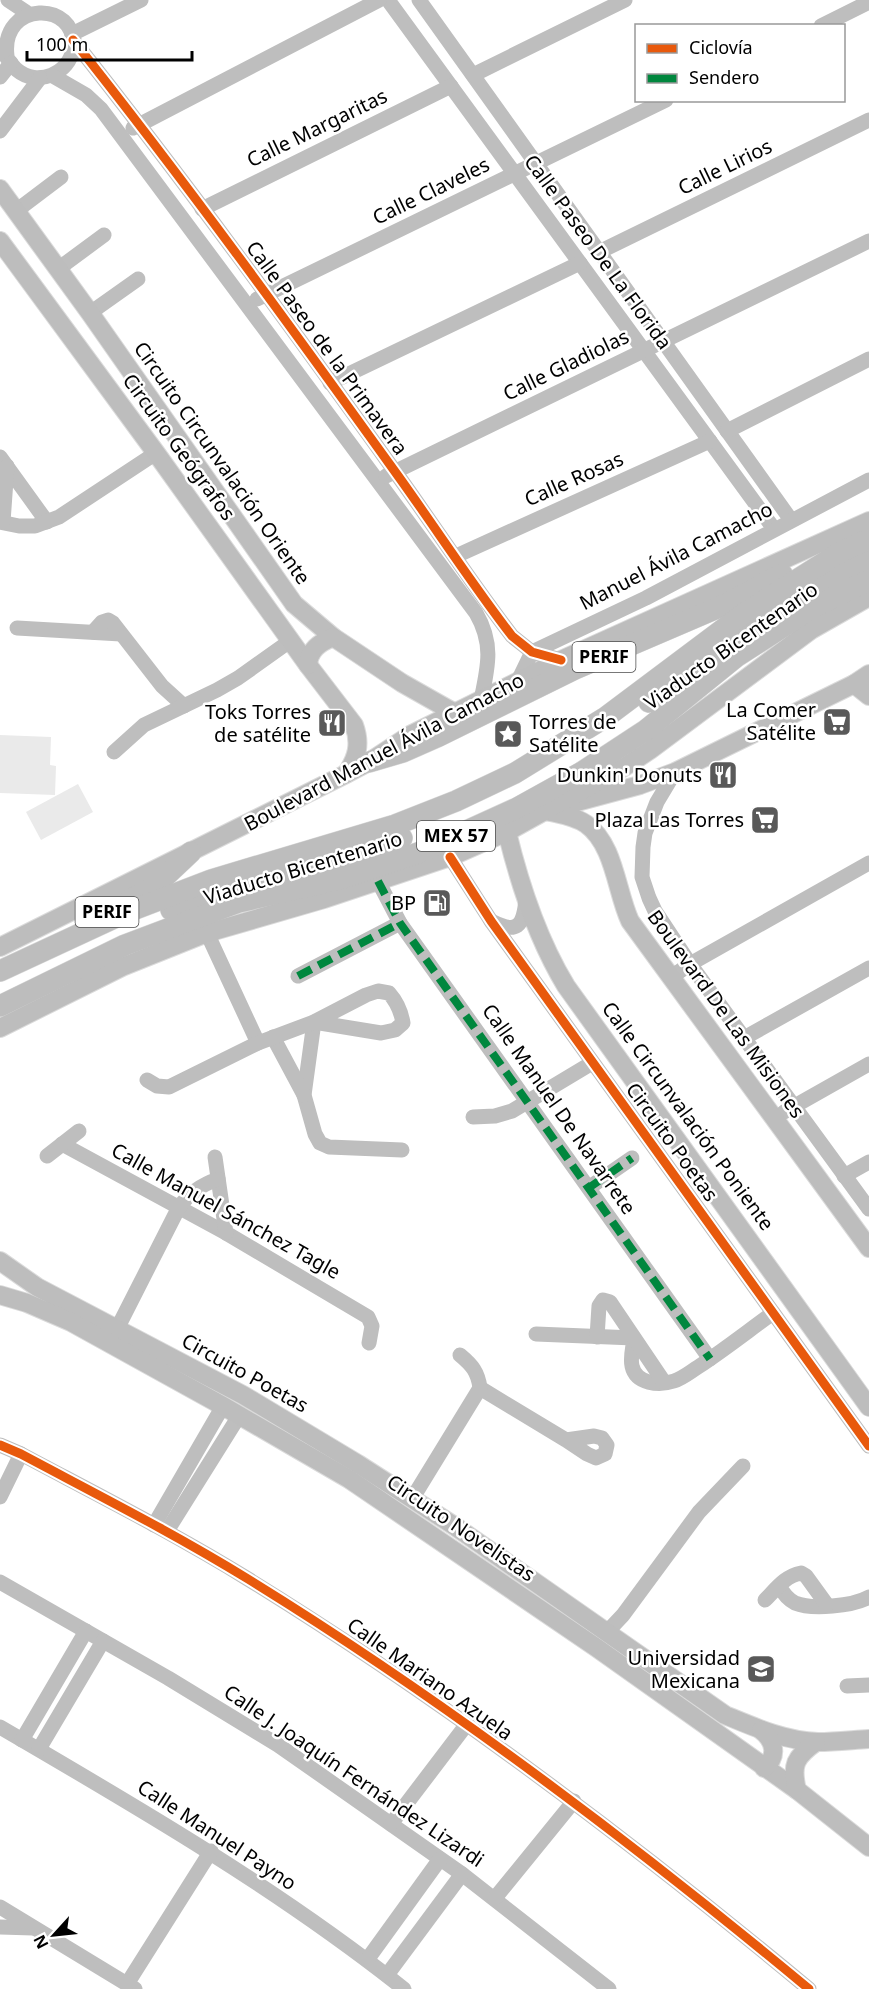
<svg xmlns="http://www.w3.org/2000/svg" width="869" height="1989" viewBox="0 0 869 1989" font-family="'Noto Sans',sans-serif">
<style>
.green{fill:#eaeaea}
.lines{fill:none;stroke-linecap:round;stroke-linejoin:round}
.major-casing{stroke:#dbdbdb;stroke-width:20}
.highway-casing{stroke:#dbdbdb;stroke-width:22}
.minor{stroke:#bebebe;stroke-width:15}
.major{stroke:#bdbdbd;stroke-width:18}
.highway{stroke:#bdbdbd;stroke-width:21}
.quiet{stroke:#00873e;stroke-width:8;stroke-dasharray:15 8;stroke-linecap:butt}
.cycleway-casing{stroke:#fff;stroke-width:13}
.cycleway{stroke:#e8590c;stroke-width:9}
.labels{text-anchor:middle;stroke-width:5;stroke-linejoin:round;paint-order:stroke}
.shield{fill:#fff;stroke:#4c4c4c;stroke-width:1.5}
.shield-label{font-size:18px;font-weight:bold;fill:#000}
.street-label{font-size:20px;fill:#000;stroke:#fff}
.poi-label{font-size:20px;fill:#000;stroke:#fff;text-anchor:end}
</style>
<rect width="100%" height="100%" fill="#fff"/>
<g class="green">
<polygon points="0,735 51,737 50,765 56,766 55,795 0,793"/>
<polygon points="78,784 93,812 41,840 26,812"/>
</g>
<g class="lines">
<g class="major-casing">
<g id="major">
<polyline points="0,189 90,313 294,604 333,637 402,683 455,713"/>
<path d="M0 241 156 453 308 665 354 725C361 744 357 758 346 774"/>
<path d="M308 665C309 650 319 643 333 637"/>
<polyline points="854,684 869,696"/>
<polyline points="573,803 640,785 675,772 854,684 869,674"/>
<path d="M546 811C559 814 574 816 586 824 615 845 616 891 630 921L869 1248"/>
<path d="M507 832C520 886 537 938 566 986L869 1407"/>
<polyline points="0,947 346,774 369,762 410,735 561,660 869,521"/>
<polyline points="0,1028 122,967 207,933 324,899 450,857 507,832 626,766 650,750 811,630 869,597"/>
<path d="M0 1261 37 1287 243 1395 358 1464 456 1527 725 1715C754 1727 785 1741 818 1742 835 1742 852 1740 869 1739"/>
<polyline points="0,1295 27,1303 71,1322 223,1406 349,1479 597,1648 797,1790 869,1847"/>
<path d="M761 1730C774 1740 779 1756 764 1768"/>
<path d="M797 1790C791 1765 795 1757 816 1742"/>
</g>
</g>
<g class="highway-casing">
<g id="highway">
<polyline points="649,702 726,645 795,597 869,559"/>
<polyline points="369,762 403,752 437,737 575,669 722,606 782,574"/>
<polyline points="130,900 155,886 191,852"/>
<path d="M171 910C247 884 325 864 402 838"/>
<polyline points="0,971 125,913 211,880 395,825 456,801 515,773 606,717 746,612 839,553 869,539"/>
<polyline points="0,1006 125,945 239,902 340,879 418,853 517,808 582,772 646,730 736,657 814,607 869,580"/>
</g>
</g>
<g class="minor">
<polyline points="8,0 26,12"/>
<polyline points="388,0 774,529"/>
<polyline points="419,0 791,520"/>
<polyline points="821,26 869,2"/>
<polyline points="72,34 141,0"/>
<path d="M73 40C185 181 291 327 396 473 435 527 471 583 512 636L532 652 561 660"/>
<path d="M0 49C6 55 10 64 17 70 37 87 70 74 73 48 78 0 0 0 7 56"/>
<polyline points="473,75 625,0"/>
<path d="M53 76 86 95 101 109 476 613C494 644 488 667 481 700"/>
<polyline points="0,77 11,63"/>
<polyline points="133,128 379,0"/>
<polyline points="0,131 40,78"/>
<polyline points="202,209 451,86"/>
<polyline points="16,211 61,177"/>
<polyline points="599,252 869,120"/>
<polyline points="58,269 104,235"/>
<polyline points="257,299 666,100"/>
<polyline points="90,313 138,279"/>
<polyline points="330,383 580,263"/>
<polyline points="727,431 869,359"/>
<polyline points="0,457 47,522"/>
<polyline points="386,476 869,241"/>
<polyline points="0,522 19,526 35,526 59,517 156,453"/>
<polyline points="3,522 7,466"/>
<polyline points="456,556 710,441"/>
<polyline points="17,628 121,634"/>
<polyline points="93,632 102,622 108,620 113,623 162,686 184,706"/>
<polyline points="517,683 532,652 646,598 869,480"/>
<polyline points="114,752 144,725 217,690 238,678 290,641"/>
<polyline points="675,772 657,802 645,833 643,847 642,877 649,898 655,911 690,964 869,1209"/>
<polyline points="450,857 491,921 869,1446"/>
<polyline points="378,881 400,923 710,1359"/>
<path d="M491 921C517 934 523 927 526 900"/>
<polyline points="207,933 258,1043"/>
<polyline points="298,976 400,923"/>
<polyline points="670,978 690,964 869,863"/>
<polyline points="314,1022 304,1095 315,1134 320,1143 329,1147 402,1150"/>
<polyline points="273,1037 304,1095"/>
<polyline points="744,1038 869,968"/>
<path d="M147 1080 157 1086 169 1087 258 1043 314 1022 366 995 378 991 389 993C397 1002 401 1011 403 1023L395 1030 381 1033 314 1022"/>
<polyline points="784,1112 869,1064"/>
<polyline points="473,1117 495,1116 512,1111 592,1063"/>
<polyline points="62,1144 226,1233 368,1317 372,1326 369,1343"/>
<polyline points="47,1156 79,1131"/>
<polyline points="215,1157 226,1233"/>
<polyline points="844,1176 869,1162"/>
<polyline points="590,1187 632,1158"/>
<path d="M117 1329 179 1207C190 1193 201 1185 218 1179"/>
<path d="M536 1334 634 1338C633 1347 630 1358 632 1366 636 1384 659 1386 674 1381 683 1378 690 1372 698 1367 724 1350 748 1331 773 1313"/>
<polyline points="597,1337 599,1306 603,1300 610,1302 664,1382"/>
<polyline points="480,1388 566,1440 587,1454 596,1458 605,1454 607,1445 602,1438 594,1436 566,1440"/>
<path d="M0 1445 21 1454C98 1495 175 1534 248 1579 446 1701 631 1841 809 1989"/>
<polyline points="0,1497 21,1454"/>
<path d="M412 1499 480 1388C478 1372 472 1365 460 1355"/>
<polyline points="154,1525 223,1406"/>
<polyline points="167,1531 239,1416"/>
<polyline points="0,1582 168,1678 278,1745 462,1874 609,1989"/>
<path d="M779 1586C783 1593 787 1599 795 1603 812 1610 853 1606 869 1597"/>
<path d="M765 1600C776 1589 785 1576 801 1573L806 1576 827 1605"/>
<polyline points="607,1632 623,1615 699,1512 743,1466"/>
<polyline points="847,1686 869,1685"/>
<path d="M0 1727C139 1808 278 1889 404 1989"/>
<polyline points="22,1740 86,1631"/>
<polyline points="39,1749 103,1641"/>
<polyline points="391,1824 467,1724"/>
<polyline points="495,1898 574,1801"/>
<polyline points="0,1907 135,1989"/>
<polyline points="0,1927 33,1928"/>
<polyline points="367,1960 440,1859"/>
<polyline points="387,1975 462,1874"/>
<polyline points="127,1984 211,1851"/>
</g>
<use href="#major" class="major"/>
<use href="#highway" class="highway"/>
<g class="quiet">
<polyline points="378,881 400,923 710,1359"/>
<polyline points="298,976 400,923"/>
<polyline points="590,1187 632,1158"/>
</g>
<g class="cycleway-casing">
<g id="cycleway">
<path d="M73 40C185 181 291 327 396 473 435 527 471 583 512 636L532 652 561 660"/>
<polyline points="450,857 491,921 869,1446"/>
<path d="M0 1445 21 1454C98 1495 175 1534 248 1579 446 1701 631 1841 809 1989"/>
</g>
</g>
<use href="#cycleway" class="cycleway"/>
</g>
<defs>
<g id="supermarket-square" transform="scale(1.5)"><rect x="-9" y="-9" width="18" height="18" rx="4" fill="#595959" stroke="#fff"/><path d="M-6-5.5h2.5l.6 2H6L4.5 2H-2.5L-4.4-4H-6ZM-1.5 3.2a1.3 1.3 0 1 0 .1 0ZM3 3.2a1.3 1.3 0 1 0 .1 0Z" fill="#fff"/></g>
<g id="restaurant-square" transform="scale(1.5)"><rect x="-9" y="-9" width="18" height="18" rx="4" fill="#595959" stroke="#fff"/><path d="M-5-6h1v4h1v-4h1v4h1v-4h1v5L-1.5 .5V6h-2V.5L-5-1ZM5-6V6H3V1.5H1.5Q1.5-4 5-6Z" fill="#fff"/></g>
<g id="sight-square" transform="scale(1.5)"><rect x="-9" y="-9" width="18" height="18" rx="4" fill="#595959" stroke="#fff"/><path d="M0-6L1.8-2.2L6-1.7L2.9 1.2L3.7 5.4L0 3.3L-3.7 5.4L-2.9 1.2L-6-1.7L-1.8-2.2Z" fill="#fff"/></g>
<g id="fuel-square" transform="scale(1.5)"><rect x="-9" y="-9" width="18" height="18" rx="4" fill="#595959" stroke="#fff"/><path d="M-5.5-6h7V0h2V4h1.3V-2.5L3-4.5l.8-.8L6-3V5H2.5V1h-1V6h-7ZM-4.2-4.7v3.2H.2V-4.7Z" fill="#fff"/></g>
<g id="school-square" transform="scale(1.5)"><rect x="-9" y="-9" width="18" height="18" rx="4" fill="#595959" stroke="#fff"/><path d="M0-5L7-2L0 1L-7-2ZM-4 1L0 2.5L4 1V4Q0 6-4 4Z" fill="#fff"/></g>
</defs>
<g fill-rule="evenodd">
<use href="#supermarket-square" x="837" y="722"/>
<use href="#restaurant-square" x="332" y="723"/>
<use href="#sight-square" x="508" y="734"/>
<use href="#restaurant-square" x="723" y="775"/>
<use href="#supermarket-square" x="765" y="820"/>
<use href="#fuel-square" x="437" y="903"/>
<use href="#school-square" x="761" y="1669"/>
</g>
<g class="labels">
<g class="shield">
<rect x="572.5" y="642" width="63" height="30" rx="4.5"/>
<rect x="417" y="821" width="78" height="30" rx="4.5"/>
<rect x="75.5" y="897" width="63" height="30" rx="4.5"/>
</g>
<g class="shield-label">
<text x="604" y="663">PERIF</text>
<text x="456" y="842">MEX 57</text>
<text x="107" y="918">PERIF</text>
</g>
<g class="street-label">
<text transform="translate(317 128) rotate(-26)" y="7">Calle Margaritas</text>
<text transform="translate(725 167) rotate(-26)" y="7">Calle Lirios</text>
<text transform="translate(431 191) rotate(-26)" y="7">Calle Claveles</text>
<text transform="translate(598 252) rotate(54)" y="7">Calle Paseo De La Florida</text>
<text transform="translate(327 348) rotate(54)" y="7">Calle Paseo de la Primavera</text>
<text transform="translate(566 365) rotate(-26)" y="7">Calle Gladiolas</text>
<text transform="translate(179 447) rotate(54)" y="7">Circuito Geógrafos</text>
<text transform="translate(222 463) rotate(55)" y="7">Circuito Circunvalación Oriente</text>
<text transform="translate(574 479) rotate(-24)" y="7">Calle Rosas</text>
<text transform="translate(676 556) rotate(-27)" y="7">Manuel Ávila Camacho</text>
<text transform="translate(731 646) rotate(-35)" y="7">Viaducto Bicentenario</text>
<text transform="translate(384 752) rotate(-28)" y="7">Boulevard Manuel Ávila Camacho</text>
<text transform="translate(303 868) rotate(-17)" y="7">Viaducto Bicentenario</text>
<text transform="translate(726 1014) rotate(54)" y="7">Boulevard De Las Misiones</text>
<text transform="translate(559 1109) rotate(55)" y="7">Calle Manuel De Navarrete</text>
<text transform="translate(688 1116) rotate(54)" y="7">Calle Circunvalación Poniente</text>
<text transform="translate(672 1142) rotate(54)" y="7">Circuito Poetas</text>
<text transform="translate(226 1211) rotate(29)" y="7">Calle Manuel Sánchez Tagle</text>
<text transform="translate(245 1373) rotate(29)" y="7">Circuito Poetas</text>
<text transform="translate(461 1528) rotate(34)" y="7">Circuito Novelistas</text>
<text transform="translate(430 1679) rotate(35)" y="7">Calle Mariano Azuela</text>
<text transform="translate(354 1776) rotate(34)" y="7">Calle J. Joaquín Fernández Lizardi</text>
<text transform="translate(217 1835) rotate(33)" y="7">Calle Manuel Payno</text>
</g>
<g class="poi-label">
<text x="816" y="717">La Comer<tspan x="816" dy="23">Satélite</tspan></text>
<text x="311" y="719">Toks Torres<tspan x="311" dy="23">de satélite</tspan></text>
<text x="529" y="729" text-anchor="start">Torres de<tspan x="529" dy="23">Satélite</tspan></text>
<text x="702" y="782">Dunkin' Donuts</text>
<text x="744" y="827">Plaza Las Torres</text>
<text x="416" y="910">BP</text>
<text x="740" y="1665">Universidad<tspan x="740" dy="23">Mexicana</tspan></text>
</g>
</g>
<rect x="635" y="24" width="210" height="78" fill="#ffffff" stroke="#999999" stroke-width="1.5"/>
<rect x="647" y="44" width="30" height="9" fill="#e8590c" stroke="#999999" stroke-width="1.5"/>
<text x="689" y="54" font-size="18" fill="#000000">Ciclovía</text>
<rect x="647" y="74" width="30" height="9" fill="#00873e" stroke="#999999" stroke-width="1.5"/>
<text x="689" y="84" font-size="18" fill="#000000">Sendero</text>
<g transform="translate(54 1935) rotate(243)" stroke="#ffffff" stroke-width="4.5" paint-order="stroke">
<path d="M0-4.5L10 22L0 15L-10 22Z" fill="#000000"/>
<text y="-9" font-size="16" font-weight="bold" text-anchor="middle" fill="#000000">N</text>
</g>
<path d="M27 51v9h165v-9" fill="none" stroke="#000000" stroke-width="3"/>
<text x="36" y="51" font-size="18" fill="#000000" stroke="#ffffff" stroke-width="4.5" paint-order="stroke">100 m</text>
</svg>
